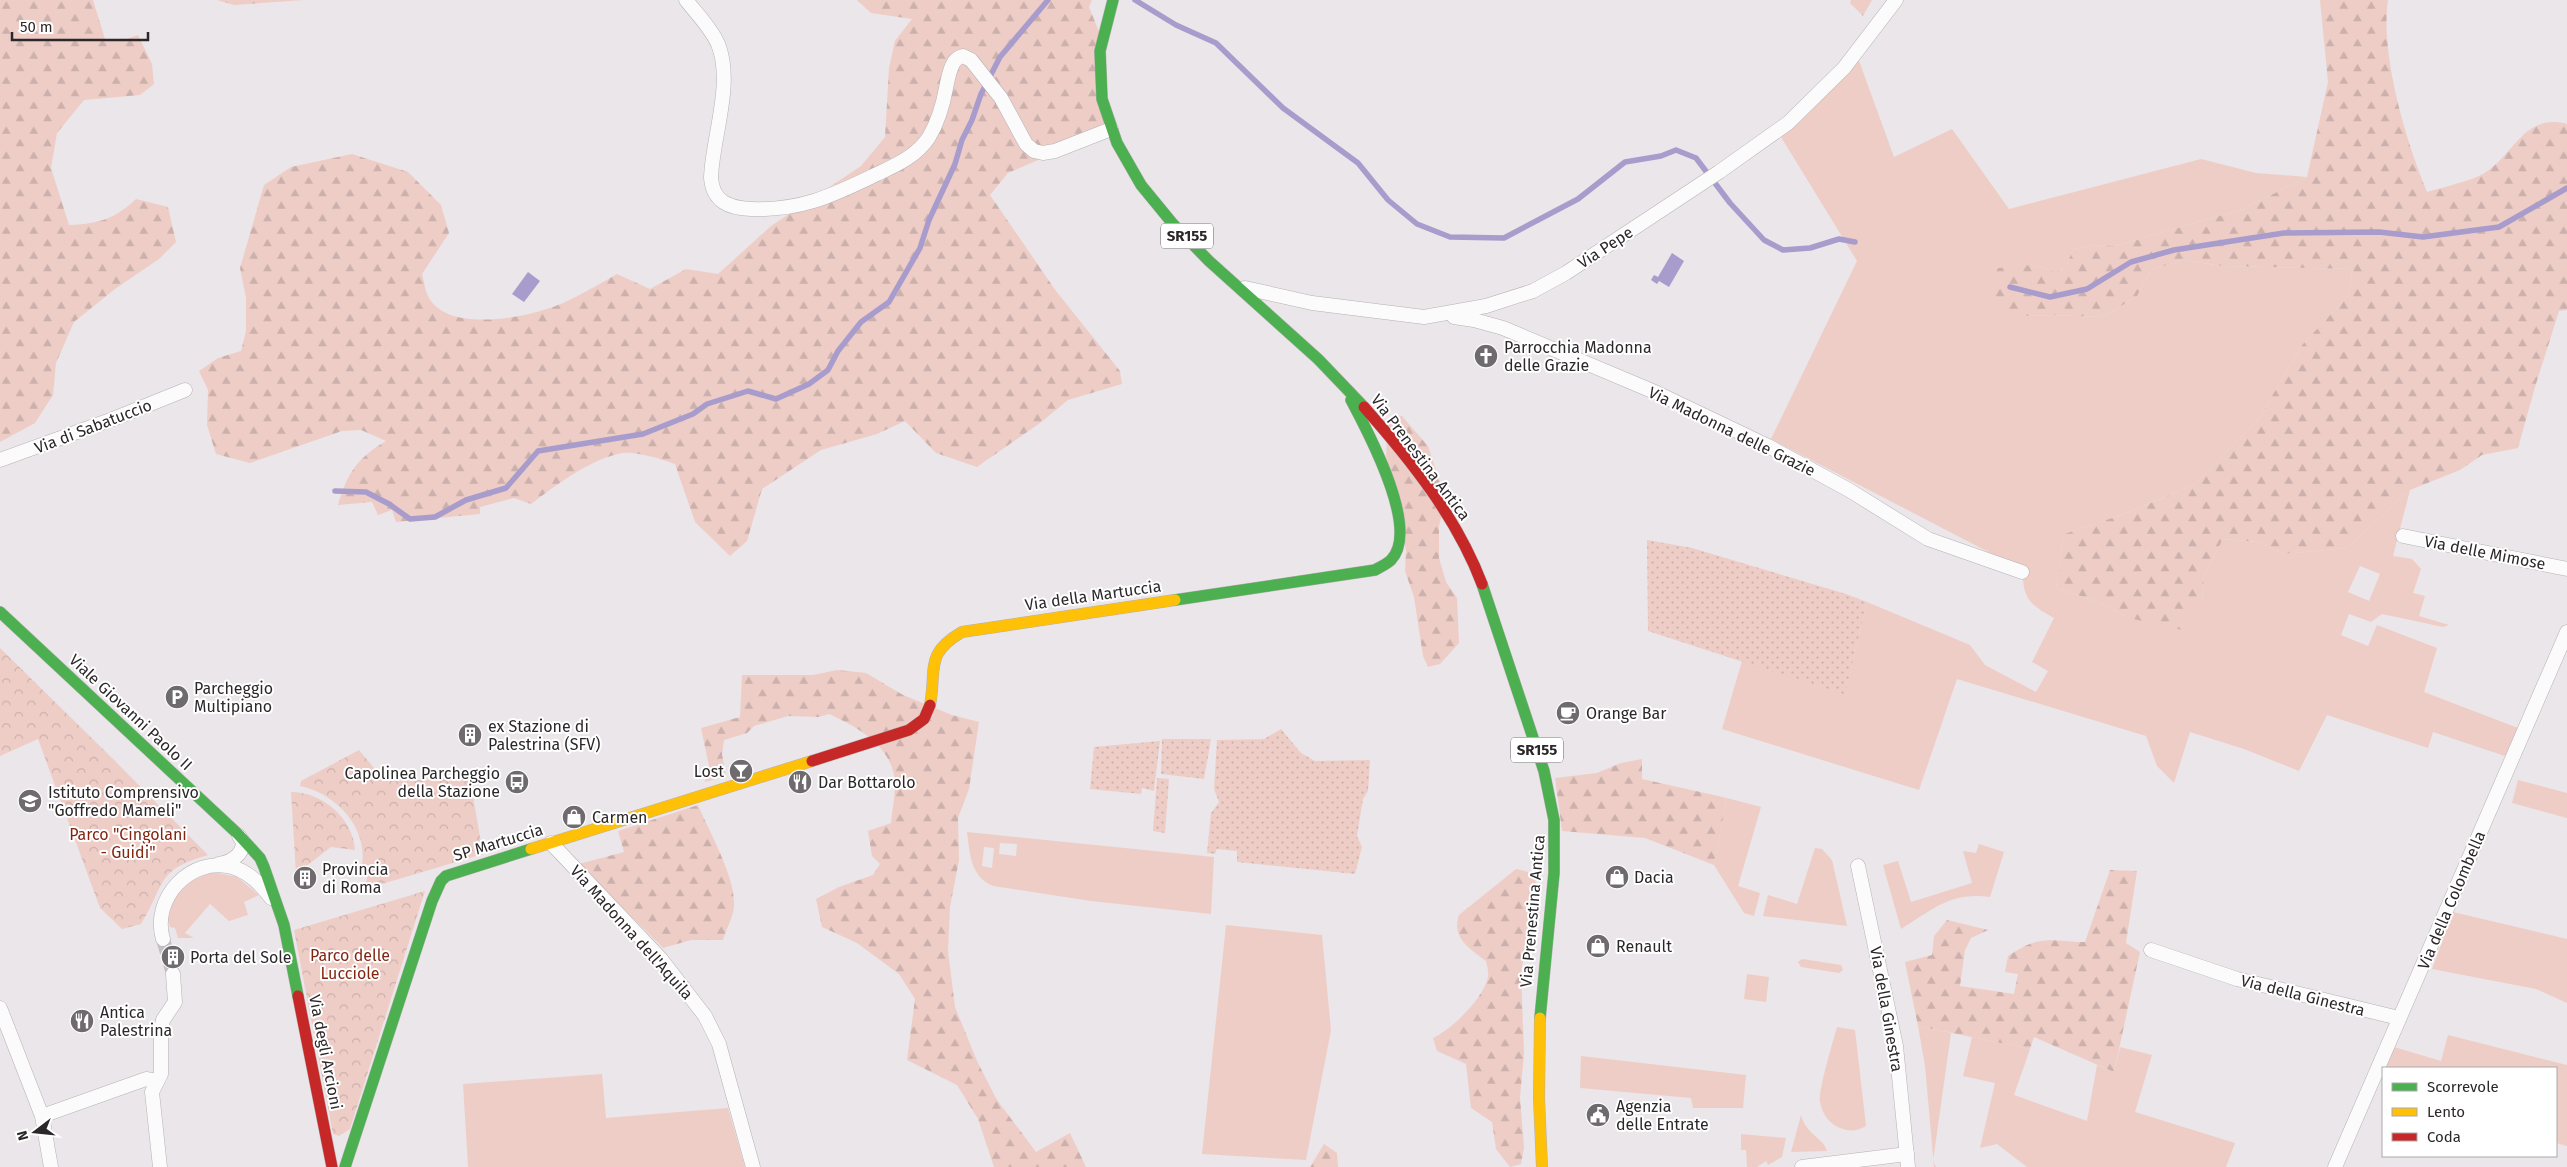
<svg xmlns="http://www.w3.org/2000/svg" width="2567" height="1167" viewBox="0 0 2567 1167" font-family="'Fira Sans',sans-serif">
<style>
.grass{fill:#eecdc7;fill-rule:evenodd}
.forest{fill:url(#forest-firs)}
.park{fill:url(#park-crowns)}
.garden{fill:url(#garden-dots)}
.water{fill:#a79ccc}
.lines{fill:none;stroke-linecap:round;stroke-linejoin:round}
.stream{stroke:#a79ccc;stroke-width:5.5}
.street-tunnel{stroke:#c5c0c3;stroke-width:14;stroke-dasharray:14 7;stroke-linecap:butt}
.street-casing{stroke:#b5b1b4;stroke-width:15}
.fast-casing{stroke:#b5b1b4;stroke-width:12}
.slow-casing{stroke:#b5b1b4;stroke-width:12}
.jam-casing{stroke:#b5b1b4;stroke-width:12}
.street{stroke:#fcfbfc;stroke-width:14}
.fast{stroke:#4caf50;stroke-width:11}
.slow{stroke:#ffc107;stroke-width:11}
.jam{stroke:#c62828;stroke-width:11}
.labels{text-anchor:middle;stroke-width:4;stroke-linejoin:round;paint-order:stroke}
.shield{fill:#fff;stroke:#6b686a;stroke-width:1}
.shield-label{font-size:15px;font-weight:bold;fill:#2c282a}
.street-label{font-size:16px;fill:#2c282a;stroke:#fff}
.poi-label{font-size:16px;fill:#2c282a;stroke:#fff;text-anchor:start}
.park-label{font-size:16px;fill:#832611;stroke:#fff}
</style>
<defs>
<pattern id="forest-firs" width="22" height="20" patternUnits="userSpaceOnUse" patternTransform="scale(1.25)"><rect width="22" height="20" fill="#eecdc7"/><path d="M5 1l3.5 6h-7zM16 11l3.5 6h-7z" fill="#ccb0ab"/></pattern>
<pattern id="park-crowns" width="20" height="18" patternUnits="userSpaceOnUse" patternTransform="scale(1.25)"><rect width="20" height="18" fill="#eecdc7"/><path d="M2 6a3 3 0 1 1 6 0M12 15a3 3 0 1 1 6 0" fill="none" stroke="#ccb0ab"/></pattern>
<pattern id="garden-dots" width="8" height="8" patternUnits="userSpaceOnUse" patternTransform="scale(1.25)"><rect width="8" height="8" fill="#eecdc7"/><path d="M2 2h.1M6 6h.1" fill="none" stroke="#ccb0ab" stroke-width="1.8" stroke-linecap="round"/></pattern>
</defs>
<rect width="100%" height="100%" fill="#ebe6e9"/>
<g class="grass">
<path d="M1858 58 1894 157 1952 129 2009 209 2201 159 2256 173 2307 177 2243 209 2115 246 2095 245 2073 249 2066 267 2056 272 2032 265 2025 316 2052 315 2104 317 2137 296 2151 270 2183 260 2222 266 2353 269 2348 296 2302 345 2258 420 2194 485 2124 514 2064 534 2056 588 2098 602 2129 618 2202 598 2204 576 2223 539 2257 542 2284 554 2347 548 2410 490 2393 556 2412 559 2421 569 2413 593 2425 596 2419 616 2449 625 2443 627 2382 614 2371 622 2349 614 2341 635 2368 646 2377 625 2437 648 2424 692 2518 728 2505 756 2433 732 2428 748 2327 715 2299 771 2244 749 2190 732 2174 783 2157 766 2146 736 1957 679 1919 790 1722 729 1742 661 1845 694 1867 602 1970 645 1985 665 2036 692 2048 671 2032 662 2054 618C2031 605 2022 599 2023 570L1771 439 1857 261 1781 137ZM2360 566 2380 574 2369 601 2348 592Z"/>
<polygon points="2518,780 2567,793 2567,818 2512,803"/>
<polygon points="1727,798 1761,807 1738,886 1760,893 1754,916 1744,913 1714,865"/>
<path d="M967 832 1214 857 1211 914 1091 901 993 886C970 876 970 854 967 832ZM1000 843 1017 844 1016 856 999 854ZM984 847 994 848 992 868 982 866Z"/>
<path d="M1979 844 2004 852 1990 897C1950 892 1934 909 1901 929L1883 865 1898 861 1911 902 1972 883 1963 851 1976 853Z"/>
<polygon points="1815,848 1822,849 1832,860 1847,926 1763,916 1768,895 1797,904"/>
<path d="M213 872 237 877 259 895 244 902 248 915 229 921 210 904 185 933 194 938H178L175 928 170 927C159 899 189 878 213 872Z"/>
<polygon points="2453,912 2567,939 2567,1003 2536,989 2432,969"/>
<polygon points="1226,925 1322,935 1331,1030 1306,1160 1202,1154"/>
<polygon points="1802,959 1841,965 1843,970 1839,973 1801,967 1798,962"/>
<polygon points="1747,974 1769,977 1766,1002 1744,999"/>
<polygon points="1918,1026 1951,1033 1933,1161 1936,1167 1934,1167 1925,1066"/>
<path d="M1837 1027 1855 1030 1866 1126C1857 1131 1850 1132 1840 1128 1829 1124 1822 1113 1820 1102 1818 1090 1833 1042 1837 1027Z"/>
<polygon points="2448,1035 2567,1065 2567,1146 2556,1143 2556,1068 2386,1068 2394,1047 2441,1061"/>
<polygon points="1972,1037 2030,1049 2014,1095 2087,1121 2097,1065 2114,1072 2120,1047 2152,1055 2135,1112 2235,1143 2226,1167 2027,1167 1997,1144 1980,1148 1995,1083 1963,1076"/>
<polygon points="1581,1056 1746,1075 1743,1108 1693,1108 1691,1098 1580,1088"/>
<polygon points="602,1074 606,1118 728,1108 745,1167 468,1167 463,1084"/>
<path d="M1801 1115C1806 1135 1824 1138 1827 1151L1791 1152Z"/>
<polygon points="1741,1134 1786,1138 1782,1157 1768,1165 1766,1161 1757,1167 1747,1167 1746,1150 1741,1150"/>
</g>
<g class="forest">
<path d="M0 0H93L105 39 120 41 138 35 152 64 154 84 140 95 84 100 57 133 51 168 69 225C98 224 115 219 136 199L168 207 176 242 159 259 115 289 74 322 56 363 53 395 35 423 0 442Z"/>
<polygon points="217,0 304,0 234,5"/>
<path d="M857 0H1092L1089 7 1102 39 1111 129 1008 173 990 195 1056 291 1120 371 1122 384 1068 400 1040 423 977 467 936 453 905 421 877 434 821 450 762 489 747 541 730 556 695 522 675 464C662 459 635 451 622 453 588 460 558 484 531 504L514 498 480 507V514L396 522 392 510 378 515 372 502 338 505C347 474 357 458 386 441L361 430 342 431 250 463 216 454 207 425 208 390 199 371 218 358 241 351 246 331V298L240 268 264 185 291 167 352 154 408 172 441 205 449 233 422 274C424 281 425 290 428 296 447 335 532 317 563 303 581 295 599 284 617 274L650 289 686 269 718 274 771 226 861 166 885 137 889 68 895 41 912 19 871 13Z"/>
<polygon points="1851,0 1872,0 1863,16 1850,3"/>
<path d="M2320 0H2388C2380 55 2406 141 2427 192 2441 188 2475 180 2486 172 2515 153 2524 113 2567 124V310L2559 311 2535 387 2518 448 2482 455 2460 470 2410 490 2347 548 2284 554 2257 542 2223 539 2204 576 2202 598 2182 630 2129 618 2098 602 2056 588 2064 534 2124 514 2194 485 2258 420 2302 345 2348 296 2353 269 2222 266 2183 260 2151 270 2137 296 2104 317 2052 315 2025 316 1991 304 1990 285 1998 268 2032 265 2056 272 2066 267 2073 249 2095 245 2115 246 2243 209 2307 177 2328 82Z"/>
<polygon points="1397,415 1402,416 1428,446 1446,500 1439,526 1439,558 1446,582 1457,598 1459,643 1440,664 1428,667 1423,656 1414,597 1405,571 1406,550 1386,456 1388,420"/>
<path d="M837 670 866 673 903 695 952 715 979 722 969 789 958 818 959 860 950 907 948 951 955 1007 977 1061 997 1100 1036 1152 1070 1133 1086 1167H994L978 1119 957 1085 907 1060 915 999 899 974 857 943 822 927 816 899 839 887 873 875 880 864 872 856 868 831 891 823C892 810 895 797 895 784 894 747 858 727 829 714L819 717 788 716 754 726 747 733 724 740 722 754 726 776 705 782 709 766 701 728 740 717 742 675H813Z"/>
<polygon points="1642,759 1642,779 1727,798 1714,865 1645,838 1562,831 1555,778 1597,773 1621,763"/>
<path d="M698 805C709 832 736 877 734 907 733 917 726 930 723 940H691L663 948 579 864 624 852 618 831Z"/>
<path d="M1516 869 1533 873 1536 883 1532 900 1521 974 1524 1053 1520 1098 1524 1148 1521 1164 1510 1167 1496 1149 1492 1122 1471 1108 1466 1064 1437 1051 1433 1038C1451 1030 1484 998 1488 977 1489 972 1487 966 1486 961 1470 949 1451 938 1459 915Z"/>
<path d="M2110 870 2137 871 2126 943 2140 952 2114 1072 2034 1037 2030 1049 1918 1026 1905 962 1932 955 1934 936 1947 920 1988 930 1971 938 1965 950 1960 986 2014 994 2018 974 2005 972 2008 956C2041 934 2047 941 2085 942Z"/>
<polygon points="1324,1144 1337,1153 1338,1167 1310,1167"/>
</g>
<g class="park">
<path d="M0 648 112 758 208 855C155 870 166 884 141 924L122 929 100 908 38 739 0 756Z"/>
<path d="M359 750 385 781 470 779 483 854 365 889 369 865H362C368 827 335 793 300 786L301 781Z"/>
<path d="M291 792C322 792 353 818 355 850L331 847 296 874Z"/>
<polygon points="425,891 350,1129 339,1136 333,1134 294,930"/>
</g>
<g class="garden">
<polygon points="1647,540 1692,548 1846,594 1867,602 1845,695 1648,631"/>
<polygon points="1281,729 1301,753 1315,761 1370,760 1368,791 1363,799 1357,836 1362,847 1355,874 1237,862 1237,851 1217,849 1215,854 1207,853 1211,813 1219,802 1214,789 1217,740 1264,739"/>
<polygon points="1162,739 1211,739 1204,779 1161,774"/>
<polygon points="1160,741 1154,791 1142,788 1141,794 1090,789 1094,747"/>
<polygon points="1157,778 1169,779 1165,833 1153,831"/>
</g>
<g class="water">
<polygon points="1672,253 1684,261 1669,287 1659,281 1657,284 1651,280 1654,275 1658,277"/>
<polygon points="528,272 540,281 524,302 512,294"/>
</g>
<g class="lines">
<g class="stream">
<polyline points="1135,0 1176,25 1216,43 1283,108 1358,163 1388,200 1417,224 1450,237 1504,238 1578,199 1625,162 1661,156 1676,150 1696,158 1730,203 1764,240 1783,250 1810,248 1839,239 1855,242"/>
<polyline points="2010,287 2050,297 2087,289 2131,262 2174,250 2284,233 2379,232 2423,237 2499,227 2567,188"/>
<polyline points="335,491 366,492 389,504 410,519 435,517 466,500 506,488 538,451 643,434 693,414 707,404 748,391 776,399 809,384 828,370 838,351 861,322 889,302 920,248 929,220 955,164 962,140 972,120 981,94 1000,57 1048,0"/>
</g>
<polyline class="street-tunnel" points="163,939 173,974"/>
<g class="street-casing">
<g id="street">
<path d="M686 0C697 14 711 28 718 44 734 83 712 139 711 178 713 202 729 208 751 209 802 211 833 195 877 174 896 165 917 156 929 137 938 122 943 105 946 88 948 79 949 70 954 62 956 59 959 57 963 56L971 60 1001 98 1026 144 1034 151 1043 153 1055 151 1111 129"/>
<polyline points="1245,288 1312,303 1424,317 1486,306 1533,291 1566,273 1719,172 1788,123 1844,68 1896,0"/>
<polyline points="1454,317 1474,320 1503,328 1657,393 1768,446 1849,490 1928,539 2022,572"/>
<polyline points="0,460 113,419 185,390"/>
<polyline points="2403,536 2567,569"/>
<polyline points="551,843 661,959 705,1016 719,1044 753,1167"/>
<path d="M219 864C231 862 243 855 243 842L239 836"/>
<polyline points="1858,866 1896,1046 1908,1167"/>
<path d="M163 939C151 899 190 856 232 867 249 872 261 884 271 898"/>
<polyline points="2151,950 2237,979 2399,1018"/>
<polyline points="0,1008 42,1116 51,1167"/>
<polyline points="42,1116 146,1079 157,1081"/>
<polyline points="160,1167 152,1092 161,1074 161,1029 163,1020 175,1002 173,974"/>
<polyline points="1802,1167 1907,1154"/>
<polyline points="2335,1167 2567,632"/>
</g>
</g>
<g class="fast-casing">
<g id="fast">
<polyline points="1113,0 1100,51 1102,99 1117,143 1141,185 1173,224 1209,261 1318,359 1364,407"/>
<polyline points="1482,584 1544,771 1554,820 1554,873 1540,1018"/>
<path d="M1175 600 1375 570C1380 567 1387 564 1391 560 1421 529 1367 430 1351 400"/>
<polyline points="0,612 239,835 260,858 264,867 284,925 298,996"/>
<polyline points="345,1167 432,901 441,881 446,876 531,849"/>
</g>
</g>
<g class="slow-casing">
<g id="slow">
<path d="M930 705C937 669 924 654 962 632L1175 600"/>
<polyline points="531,849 812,761"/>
<polyline points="1540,1018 1539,1098 1542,1167"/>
</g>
</g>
<g class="jam-casing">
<g id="jam">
<path d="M1364 407C1411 460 1457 518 1482 584"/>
<polyline points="812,761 909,730 924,719 930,705"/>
<polyline points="298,996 332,1167"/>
</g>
</g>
<use href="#street" class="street"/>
<use href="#fast" class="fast"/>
<use href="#slow" class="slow"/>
<use href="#jam" class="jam"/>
</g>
<defs>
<g id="church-disc" transform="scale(1.25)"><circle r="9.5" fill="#6f6a6d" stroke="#fff"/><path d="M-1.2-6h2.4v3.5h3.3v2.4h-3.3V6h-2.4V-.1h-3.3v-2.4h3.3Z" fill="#fff"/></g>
<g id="parking-disc" transform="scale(1.25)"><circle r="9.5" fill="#6f6a6d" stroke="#fff"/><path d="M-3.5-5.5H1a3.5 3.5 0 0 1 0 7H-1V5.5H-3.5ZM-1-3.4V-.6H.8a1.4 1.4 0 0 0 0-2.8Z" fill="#fff"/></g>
<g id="cafe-disc" transform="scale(1.25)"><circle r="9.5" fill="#6f6a6d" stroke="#fff"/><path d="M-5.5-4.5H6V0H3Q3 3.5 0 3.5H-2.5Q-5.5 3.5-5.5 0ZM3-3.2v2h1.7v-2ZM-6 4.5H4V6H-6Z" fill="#fff"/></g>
<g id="building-disc" transform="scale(1.25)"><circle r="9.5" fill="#6f6a6d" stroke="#fff"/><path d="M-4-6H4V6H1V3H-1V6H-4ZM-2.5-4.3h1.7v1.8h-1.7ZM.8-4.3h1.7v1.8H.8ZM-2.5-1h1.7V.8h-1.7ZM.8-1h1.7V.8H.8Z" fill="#fff"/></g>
<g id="bar-disc" transform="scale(1.25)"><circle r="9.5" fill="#6f6a6d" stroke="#fff"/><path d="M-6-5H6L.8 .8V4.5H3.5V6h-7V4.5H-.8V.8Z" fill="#fff"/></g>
<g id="bus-disc" transform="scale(1.25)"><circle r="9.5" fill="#6f6a6d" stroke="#fff"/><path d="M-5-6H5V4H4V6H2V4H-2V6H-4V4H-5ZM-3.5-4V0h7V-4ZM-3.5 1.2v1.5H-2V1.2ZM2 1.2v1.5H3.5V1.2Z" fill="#fff"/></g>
<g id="restaurant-disc" transform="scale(1.25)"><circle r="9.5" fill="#6f6a6d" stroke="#fff"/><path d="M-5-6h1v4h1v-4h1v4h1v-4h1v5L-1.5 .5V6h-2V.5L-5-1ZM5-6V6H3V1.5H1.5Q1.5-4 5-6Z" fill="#fff"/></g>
<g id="school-disc" transform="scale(1.25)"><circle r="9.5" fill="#6f6a6d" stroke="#fff"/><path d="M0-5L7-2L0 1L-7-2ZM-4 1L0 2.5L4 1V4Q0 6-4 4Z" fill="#fff"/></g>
<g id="shop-disc" transform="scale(1.25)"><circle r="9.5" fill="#6f6a6d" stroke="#fff"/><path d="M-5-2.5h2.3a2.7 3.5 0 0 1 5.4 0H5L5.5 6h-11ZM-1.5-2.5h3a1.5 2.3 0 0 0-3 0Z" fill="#fff"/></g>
<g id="civic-disc" transform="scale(1.25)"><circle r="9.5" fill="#6f6a6d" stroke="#fff"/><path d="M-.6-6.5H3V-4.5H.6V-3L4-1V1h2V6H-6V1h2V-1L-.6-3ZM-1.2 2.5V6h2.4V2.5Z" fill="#fff"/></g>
</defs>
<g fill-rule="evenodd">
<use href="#church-disc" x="1486" y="356"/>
<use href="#parking-disc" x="177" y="697"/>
<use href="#cafe-disc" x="1568" y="713"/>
<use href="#building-disc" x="470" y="735"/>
<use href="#bar-disc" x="741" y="771"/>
<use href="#bus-disc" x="517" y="782"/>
<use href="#restaurant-disc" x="800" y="782"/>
<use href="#school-disc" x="30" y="801"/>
<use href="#shop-disc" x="574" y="817"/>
<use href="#shop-disc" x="1617" y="877"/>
<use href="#building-disc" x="305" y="878"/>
<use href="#shop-disc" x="1598" y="946"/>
<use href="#building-disc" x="173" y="957"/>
<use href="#restaurant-disc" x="82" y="1021"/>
<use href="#civic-disc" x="1598" y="1115"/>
</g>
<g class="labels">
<g class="shield">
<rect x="1161" y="223.5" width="52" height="25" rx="4"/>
<rect x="1511" y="737.5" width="52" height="25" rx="4"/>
</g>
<g class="shield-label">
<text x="1187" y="241">SR155</text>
<text x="1537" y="755">SR155</text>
</g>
<g class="street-label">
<text transform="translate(1605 247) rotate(-33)" y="6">Via Pepe</text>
<text transform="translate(93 426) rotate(-21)" y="6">Via di Sabatuccio</text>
<text transform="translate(1732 431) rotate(26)" y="6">Via Madonna delle Grazie</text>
<text transform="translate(1421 457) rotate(53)" y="6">Via Prenestina Antica</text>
<text transform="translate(2485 552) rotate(11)" y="6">Via delle Mimose</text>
<text transform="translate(1093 595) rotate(-8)" y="6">Via della Martuccia</text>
<text transform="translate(131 712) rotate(43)" y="6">Viale Giovanni Paolo II</text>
<text transform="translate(498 842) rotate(-17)" y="6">SP Martuccia</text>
<text transform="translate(2451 900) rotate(-67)" y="6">Via della Colombella</text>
<text transform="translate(1532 911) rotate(-85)" y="6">Via Prenestina Antica</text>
<text transform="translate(632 932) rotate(48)" y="6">Via Madonna dell'Aquila</text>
<text transform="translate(2303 995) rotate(14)" y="6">Via della Ginestra</text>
<text transform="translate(1887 1009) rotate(80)" y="6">Via della Ginestra</text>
<text transform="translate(326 1052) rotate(79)" y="6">Via degli Arcioni</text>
</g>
<g class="poi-label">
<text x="1504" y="353">Parrocchia Madonna<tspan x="1504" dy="18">delle Grazie</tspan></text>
<text x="194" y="694">Parcheggio<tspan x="194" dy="18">Multipiano</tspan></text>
<text x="1586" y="719">Orange Bar</text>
<text x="488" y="732">ex Stazione di<tspan x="488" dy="18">Palestrina (SFV)</tspan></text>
<text x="724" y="777" text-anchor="end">Lost</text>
<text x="500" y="779" text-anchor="end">Capolinea Parcheggio<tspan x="500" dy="18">della Stazione</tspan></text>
<text x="818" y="788">Dar Bottarolo</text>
<text x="48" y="798">Istituto Comprensivo<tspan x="48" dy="18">"Goffredo Mameli"</tspan></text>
<text x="592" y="823">Carmen</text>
<text x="322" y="875">Provincia<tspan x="322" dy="18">di Roma</tspan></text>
<text x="1634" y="883">Dacia</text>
<text x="1616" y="952">Renault</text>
<text x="190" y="963">Porta del Sole</text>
<text x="100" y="1018">Antica<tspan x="100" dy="18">Palestrina</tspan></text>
<text x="1616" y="1112">Agenzia<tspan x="1616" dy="18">delle Entrate</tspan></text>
</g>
<g class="park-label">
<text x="128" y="840">Parco "Cingolani<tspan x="128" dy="18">- Guidi"</tspan></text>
<text x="350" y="961">Parco delle<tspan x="350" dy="18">Lucciole</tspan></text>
</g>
</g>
<rect x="2382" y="1067" width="175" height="90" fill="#ffffff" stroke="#aba9aa"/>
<rect x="2392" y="1083" width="25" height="8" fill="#4caf50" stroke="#aba9aa"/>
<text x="2427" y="1092" font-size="15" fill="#2c282a">Scorrevole</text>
<rect x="2392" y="1108" width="25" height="8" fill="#ffc107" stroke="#aba9aa"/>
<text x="2427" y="1117" font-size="15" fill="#2c282a">Lento</text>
<rect x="2392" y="1133" width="25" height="8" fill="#c62828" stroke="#aba9aa"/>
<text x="2427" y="1142" font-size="15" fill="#2c282a">Coda</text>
<g transform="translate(35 1132) rotate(254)" stroke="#ffffff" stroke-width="4" paint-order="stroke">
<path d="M0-4L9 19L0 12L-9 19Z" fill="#2c282a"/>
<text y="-8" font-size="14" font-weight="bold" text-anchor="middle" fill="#2c282a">N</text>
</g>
<path d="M12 32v8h136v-8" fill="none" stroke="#2c282a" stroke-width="2.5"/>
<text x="20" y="32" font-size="15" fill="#2c282a" stroke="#ffffff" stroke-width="4" paint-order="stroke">50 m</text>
</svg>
